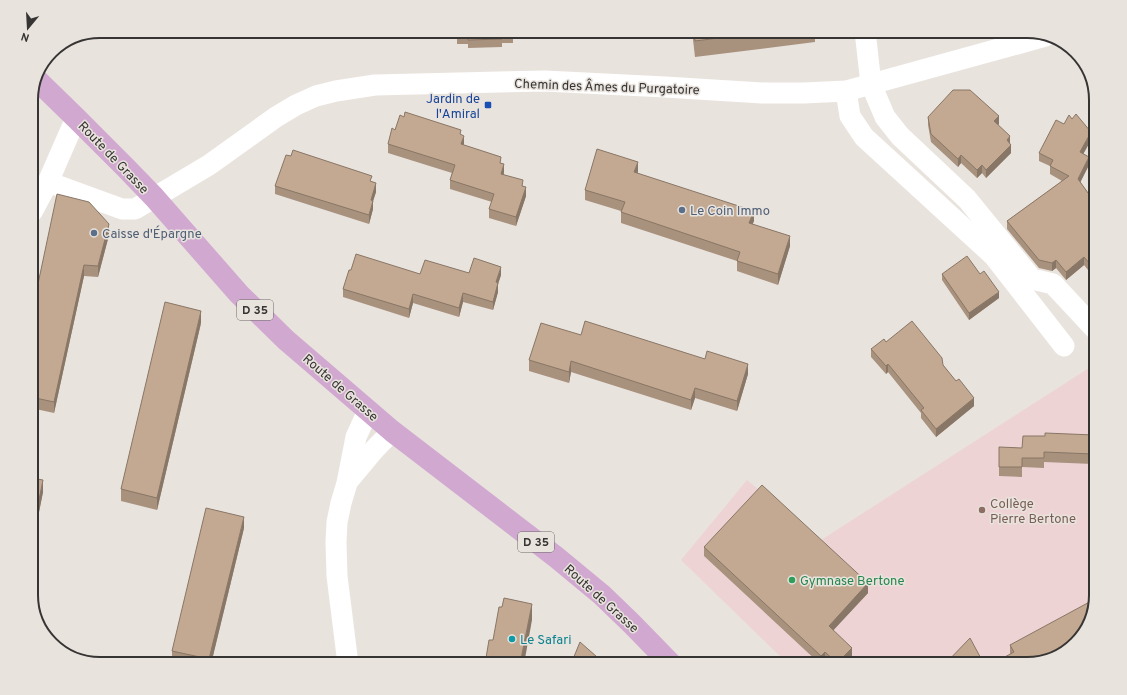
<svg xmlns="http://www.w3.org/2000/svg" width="1127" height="695" viewBox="0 0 1127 695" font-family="Overpass,sans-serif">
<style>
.education{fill:#eed3d5}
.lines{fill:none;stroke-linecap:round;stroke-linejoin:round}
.minor{stroke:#fff;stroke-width:21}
.primary{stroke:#d1a9d0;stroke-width:22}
.wall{fill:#a8917d}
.shaded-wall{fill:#887666}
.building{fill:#c3a991;stroke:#887666}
.transit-dot{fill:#1a4fb4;stroke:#e9e3de;stroke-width:1.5}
.service-dot{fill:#5c6f8a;stroke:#e9e3de;stroke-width:1.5}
.education-dot{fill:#8d6e63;stroke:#e9e3de;stroke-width:1.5}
.leisure-dot{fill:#2e9e5b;stroke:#e9e3de;stroke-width:1.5}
.culture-dot{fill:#0f9aa8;stroke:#e9e3de;stroke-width:1.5}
.labels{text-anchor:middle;stroke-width:3;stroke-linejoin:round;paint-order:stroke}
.shield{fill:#e9e3de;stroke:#6c6966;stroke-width:1}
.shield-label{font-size:12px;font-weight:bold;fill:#373533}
.street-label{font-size:13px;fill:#373533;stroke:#e9e3de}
.transit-label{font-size:13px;fill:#164399;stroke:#e9e3de;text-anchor:end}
.service-label{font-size:13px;fill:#4e5e75;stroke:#e9e3de;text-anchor:start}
.education-label{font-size:13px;fill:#785e54;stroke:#e9e3de;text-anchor:start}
.leisure-label{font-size:13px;fill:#27864d;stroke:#e9e3de;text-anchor:start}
.culture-label{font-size:13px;fill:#0d838f;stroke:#e9e3de;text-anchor:start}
.rim{fill:none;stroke:#373533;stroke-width:2}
</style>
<rect width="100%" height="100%" fill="#e9e3de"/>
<polygon class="education" points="1089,368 1096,375 1096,595 1087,630 1027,664 788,664 681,560 747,480 821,540"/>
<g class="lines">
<g class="minor">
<polyline points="865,31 871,84 885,117 900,136 967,199 1032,279 1053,284 1096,330"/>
<polyline points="846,91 850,116 864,137 994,256 1064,346"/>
<polyline points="48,182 122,209 135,209 209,165 276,117 296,105 316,96 336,91 375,85 545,81 665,87 762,93 804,93 846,91 1046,36"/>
<polyline points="32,212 48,182 76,118"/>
<polyline points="348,481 373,451 392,431"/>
<polyline points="348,664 337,576 336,542 337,522 341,503 347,483 356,437 368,411"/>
</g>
<polyline class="primary" points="38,81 76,118 125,167 154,197 239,294 286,340 392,431 556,557 602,595 632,624 671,664"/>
</g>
<g class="wall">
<polygon points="447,31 521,31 521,36 513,37 513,43 502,43 502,47 468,48 468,44 457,44 457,39 448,39"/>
<polygon points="692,31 815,31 815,42 695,57"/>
<polygon points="404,117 461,135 463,145 501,163 504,173 503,174 523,186 526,196 516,226 489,218 489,209 492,202 450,189 450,180 452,173 388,153 388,144"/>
<polygon points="928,117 999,124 998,125 1010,144 1011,153 986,178 982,173 977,178 961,163 958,167 931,142 928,125"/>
<polygon points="1091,140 1083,154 1089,165 1080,182 1096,204 1096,280 1084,265 1066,280 1056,268 1052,271 1039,268 1007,229 1007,221 1062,181 1050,174 1050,166 1039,161 1039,153"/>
<polygon points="637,173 754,221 752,224 790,246 778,285 737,271 737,261 621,223 621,211 585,200 585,190"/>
<polygon points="275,186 376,192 373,200 373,209 369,224 275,194"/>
<polygon points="109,235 98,277 84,276 54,413 31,408 31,317"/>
<polygon points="469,273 501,275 498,284 498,292 493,310 463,302 459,317 413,303 409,318 343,297 343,289 420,274"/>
<polygon points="942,274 999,298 969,320 942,280"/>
<polygon points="201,323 157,510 121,501 121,489"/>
<polygon points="581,335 748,374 737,411 695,398 691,410 571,372 569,383 529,371 529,360"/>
<polygon points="886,342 943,365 974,406 936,437 921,418 921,413 888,372 886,374 871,357 871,349"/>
<polygon points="1094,437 1096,438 1096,469 1093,468 1093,464 1044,462 1044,468 1022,467 1022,477 999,476 999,467 1022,448"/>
<polygon points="31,478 43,492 35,532 31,531"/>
<polygon points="244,528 211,664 176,664 172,663 172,651"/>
<polygon points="704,547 868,593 833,630 852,657 846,664 828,664 825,661 823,664 820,664 704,556"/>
<polygon points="1087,630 1010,654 1010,645"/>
</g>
<g class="shaded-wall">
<polygon points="999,116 999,124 994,129 994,121"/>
<polygon points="1091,132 1091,140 1080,160 1080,152"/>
<polygon points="464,136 464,144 461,153 461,144"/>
<polygon points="1010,136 1010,144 1007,140"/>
<polygon points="1011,145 1011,153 986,178 986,170"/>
<polygon points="961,155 961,163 958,167 958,159"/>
<polygon points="1089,157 1089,165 1078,187 1078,179"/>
<polygon points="638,162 638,172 634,182 634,172"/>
<polygon points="504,164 504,173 501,182 501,174"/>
<polygon points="982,165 982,173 977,178 977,170"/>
<polygon points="376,183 376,192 371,208 371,200"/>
<polygon points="526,187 526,196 516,226 516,217"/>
<polygon points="373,201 373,209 369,224 369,215"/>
<polygon points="754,211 754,221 749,233 749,223"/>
<polygon points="109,224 109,235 98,277 98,266"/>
<polygon points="790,236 790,246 778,285 778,274"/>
<polygon points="1084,257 1084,265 1066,280 1066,272"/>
<polygon points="1056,260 1056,268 1052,271 1052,263"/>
<polygon points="84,265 84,276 54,413 54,402"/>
<polygon points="501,267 501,275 498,284 498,292 493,310 493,302 496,282"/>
<polygon points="999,292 999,298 969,320 969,313"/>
<polygon points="463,293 463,302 459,317 459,308"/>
<polygon points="413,294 413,303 409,318 409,309"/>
<polygon points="201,311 201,323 157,510 157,498"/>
<polygon points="571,361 571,372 569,383 569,372"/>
<polygon points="748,364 748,374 737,411 737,401"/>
<polygon points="888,364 888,372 886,374 886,366"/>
<polygon points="695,388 695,398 691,410 691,400"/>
<polygon points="974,398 974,406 936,437 936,429"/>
<polygon points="43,480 43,492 35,532 35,520"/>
<polygon points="244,517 244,528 211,664 209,664 209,659"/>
<polygon points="868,583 868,593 829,635 829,626"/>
<polygon points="532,604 532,620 524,664 520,664"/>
<polygon points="852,648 852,657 846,664 837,664"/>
<polygon points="825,652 825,661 823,664 821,664 821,656"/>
</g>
<g class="building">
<polygon points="457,31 513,31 513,35 502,35 502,39 468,40 468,36 457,36"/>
<polygon points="694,31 773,31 695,41"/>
<polygon points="953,90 970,90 999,116 994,121 1010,136 1007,140 1011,145 986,170 982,165 977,170 961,155 958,159 931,134 928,117"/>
<polygon points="405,112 461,130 460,134 464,136 461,144 501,157 500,163 504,164 501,174 523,180 522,186 526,187 516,217 489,209 494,194 450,180 455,165 388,144 392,128 395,130 400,115 404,117"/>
<polygon points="1076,114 1091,132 1080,152 1089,157 1078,179 1096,204 1096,271 1084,257 1066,272 1056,260 1052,263 1039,260 1007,221 1069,176 1050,166 1053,160 1039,153 1056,120 1064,124 1069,115 1072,119"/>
<polygon points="597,149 638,162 634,172 754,211 749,223 790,236 778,274 737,261 740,252 621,212 625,202 585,190"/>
<polygon points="293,150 372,176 370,181 376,183 371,200 373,201 369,215 275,186 286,155 291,156"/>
<polygon points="57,194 89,202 109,224 98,266 84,265 54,402 31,397 31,317"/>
<polygon points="356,254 420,274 425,260 469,273 474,258 501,267 496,282 498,283 493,302 463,293 459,308 413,294 409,309 343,289 349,270 351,270"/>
<polygon points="967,256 980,274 984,271 999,292 969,313 942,274"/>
<polygon points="165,302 201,311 157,498 121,489"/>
<polygon points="585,321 705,359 707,351 748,364 737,401 695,388 691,400 571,361 569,372 529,360 541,323 581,335"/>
<polygon points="912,321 942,358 943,365 956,381 959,379 974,398 936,429 921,410 924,408 888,364 886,366 871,349 884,339 886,342"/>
<polygon points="1045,433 1094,435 1094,437 1096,438 1096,459 1093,459 1093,454 1044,452 1044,458 1022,458 1022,467 999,467 999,447 1022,448 1023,436 1045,436"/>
<polygon points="31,478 43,480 35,520 31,519"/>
<polygon points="762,485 868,583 829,626 852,648 837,663 825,652 821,656 704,547"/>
<polygon points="206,508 244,517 209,659 172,651"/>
<polygon points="504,598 532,604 520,664 485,664 489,640 493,640 499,607 502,607"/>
<polygon points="1095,599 1087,630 1061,655 1027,664 992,664 1014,652 1010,645"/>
<polygon points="970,638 984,664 945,664"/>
<polygon points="580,642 605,664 571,664"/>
<polygon points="68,653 113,664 100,664 67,655"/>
</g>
<rect class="transit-dot" x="484" y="101" width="8" height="8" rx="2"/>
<g class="service-dot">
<circle cx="682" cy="210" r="4"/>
<circle cx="94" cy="233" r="4"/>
</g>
<circle class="education-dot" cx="982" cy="510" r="4"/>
<circle class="leisure-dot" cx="792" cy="580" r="4"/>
<circle class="culture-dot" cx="512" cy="639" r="4"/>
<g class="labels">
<g class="shield">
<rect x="237" y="300" width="36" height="20" rx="3"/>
<rect x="518" y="532" width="36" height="20" rx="3"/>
</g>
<g class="shield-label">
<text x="255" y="314">D 35</text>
<text x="536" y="546">D 35</text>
</g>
<g class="street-label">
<text transform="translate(607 86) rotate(2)" y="5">Chemin des Âmes du Purgatoire</text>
<text transform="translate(114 157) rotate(46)" y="5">Route de Grasse</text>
<text transform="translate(341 387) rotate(41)" y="5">Route de Grasse</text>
<text transform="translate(602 598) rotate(42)" y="5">Route de Grasse</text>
</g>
<g class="transit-label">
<text x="480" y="103">Jardin de<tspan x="480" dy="15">l'Amiral</tspan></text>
</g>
<g class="service-label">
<text x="690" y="215">Le Coin Immo</text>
<text x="102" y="238">Caisse d'Épargne</text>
</g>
<g class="education-label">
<text x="990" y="508">Collège<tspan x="990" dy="15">Pierre Bertone</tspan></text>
</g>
<g class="leisure-label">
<text x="800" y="585">Gymnase Bertone</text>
</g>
<g class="culture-label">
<text x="520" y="644">Le Safari</text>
</g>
</g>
<path d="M0 0H1127V695H0ZM100 38H1027A62 62 0 0 1 1089 100V595A62 62 0 0 1 1027 657H100A62 62 0 0 1 38 595V100A62 62 0 0 1 100 38Z" fill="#e9e3de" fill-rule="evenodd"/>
<path class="rim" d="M100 38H1027A62 62 0 0 1 1089 100V595A62 62 0 0 1 1027 657H100A62 62 0 0 1 38 595V100A62 62 0 0 1 100 38Z"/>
<g transform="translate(28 28) rotate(198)" stroke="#e9e3de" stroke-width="3" paint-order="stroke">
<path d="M0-3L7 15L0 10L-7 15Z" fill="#373533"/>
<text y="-6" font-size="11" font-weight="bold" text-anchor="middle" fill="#373533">N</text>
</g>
</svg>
